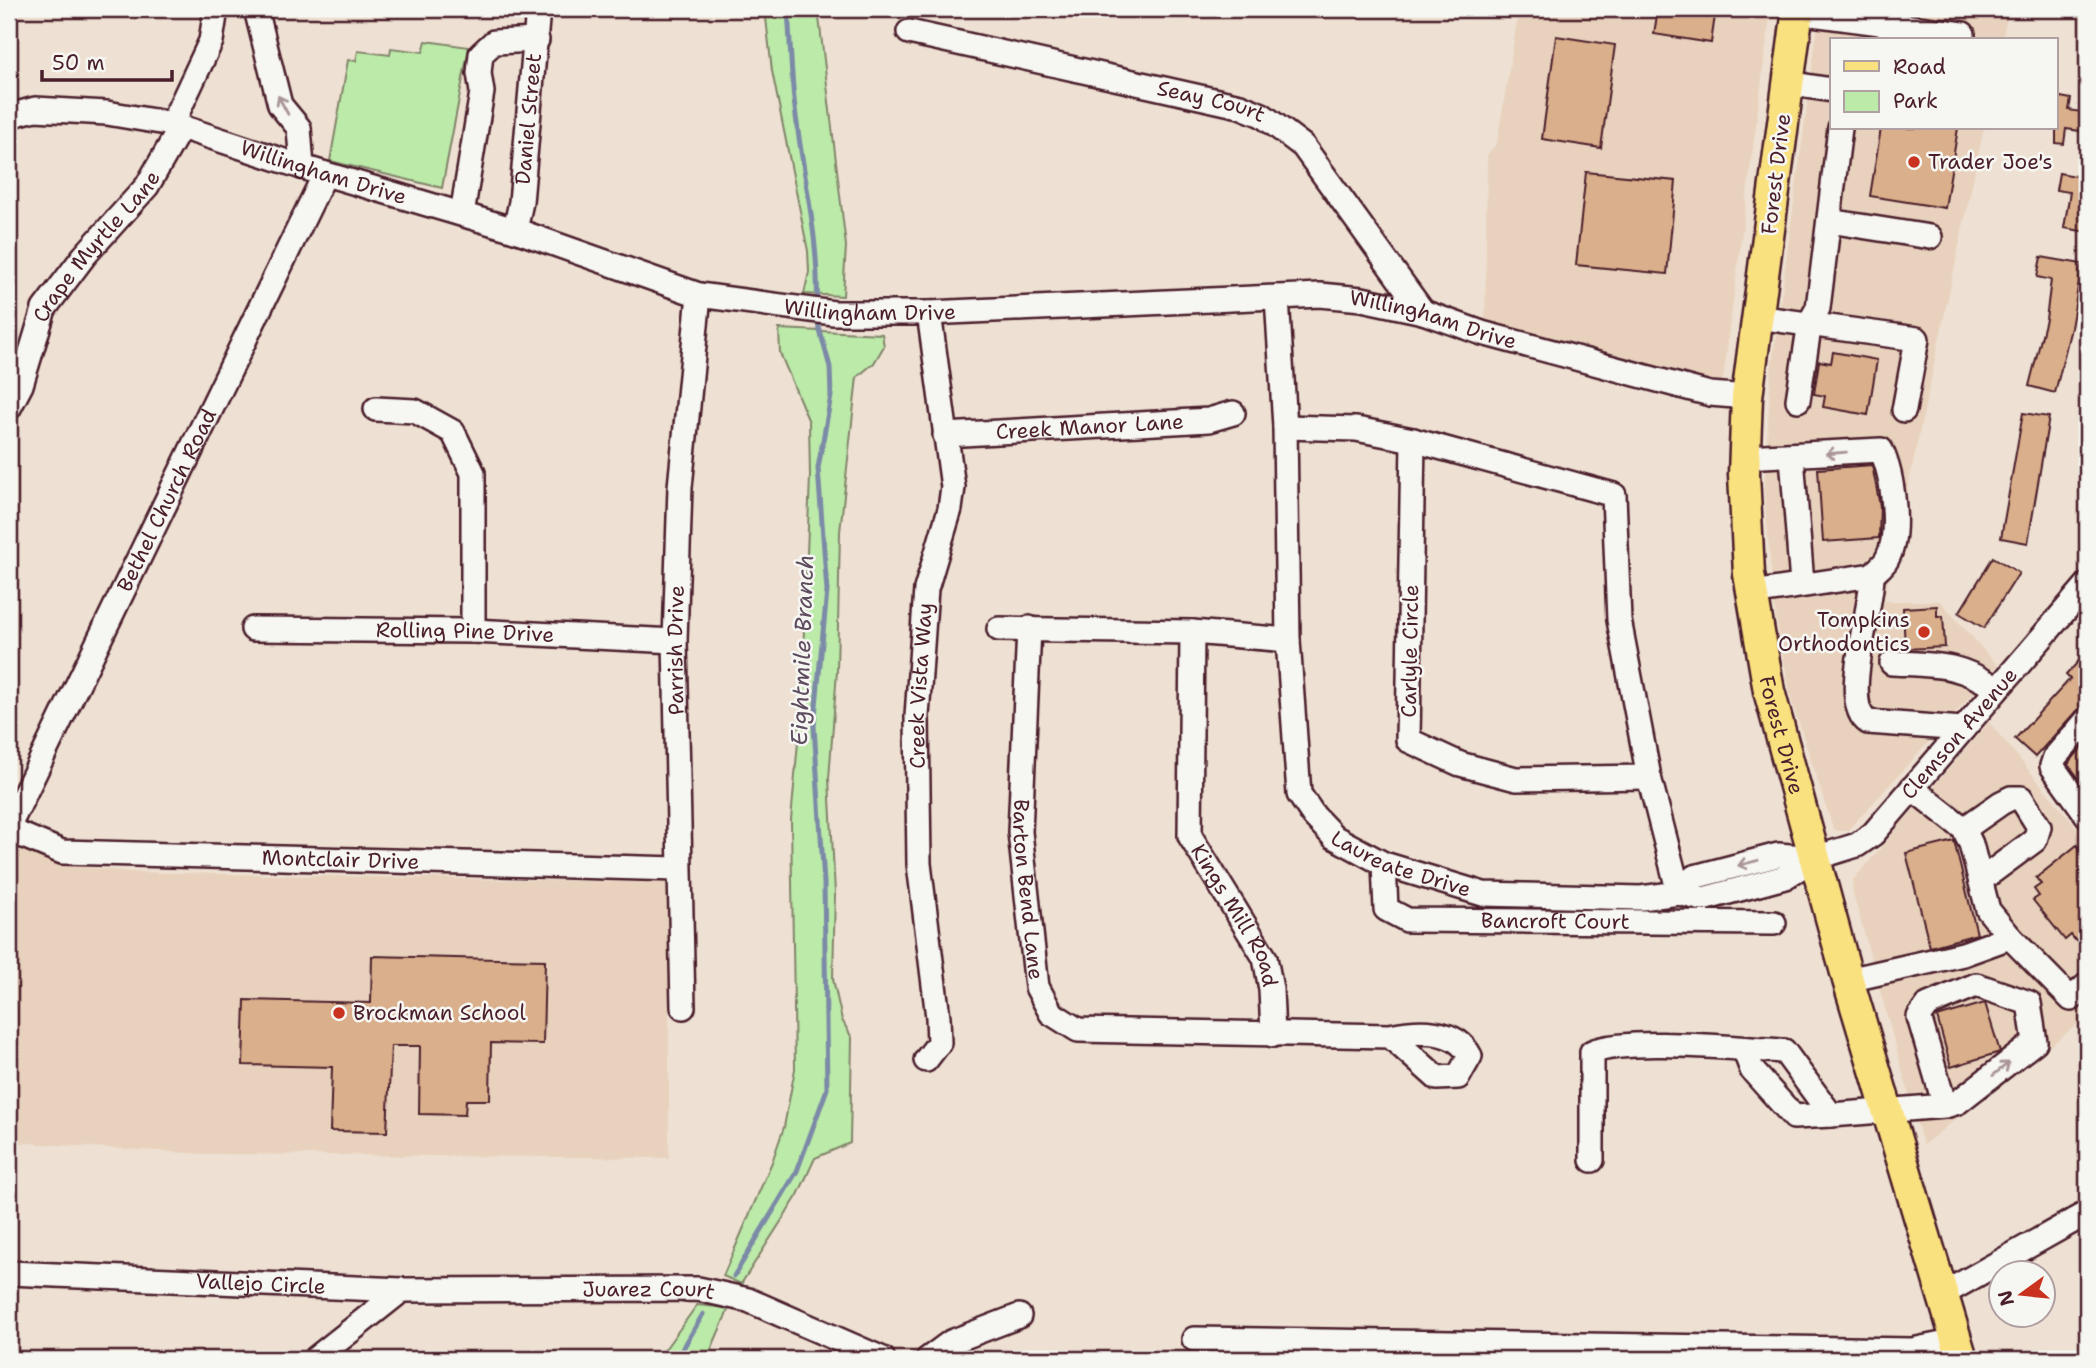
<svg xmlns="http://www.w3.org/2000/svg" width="2096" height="1368" viewBox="0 0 2096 1368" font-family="'Shantell Sans',sans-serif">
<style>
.built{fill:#e8d2bd}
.green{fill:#bbeaa9;stroke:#82846a;stroke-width:2}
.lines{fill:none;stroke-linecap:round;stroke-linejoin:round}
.stream{stroke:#7b8aa7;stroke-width:5}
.building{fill:#daaf8b;stroke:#4a1f2b;stroke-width:2}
.minor-casing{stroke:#4a1f2b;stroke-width:28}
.major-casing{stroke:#4a1f2b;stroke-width:35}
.minor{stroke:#f6f6f2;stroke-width:23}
.major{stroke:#fae180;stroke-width:30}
.oneway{stroke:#a99598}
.poi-dot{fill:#c8321e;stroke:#f6f6f2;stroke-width:2.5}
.labels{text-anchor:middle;stroke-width:5;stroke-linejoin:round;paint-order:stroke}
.street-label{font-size:21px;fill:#4a1f2b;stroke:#f6f6f2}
.poi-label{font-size:21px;fill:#4a1f2b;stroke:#f6f6f2;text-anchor:start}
.water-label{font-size:23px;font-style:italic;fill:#5e4c5f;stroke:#f6f6f2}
</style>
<rect width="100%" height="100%" fill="#eee1d3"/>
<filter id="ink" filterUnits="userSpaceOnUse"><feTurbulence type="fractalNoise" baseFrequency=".0143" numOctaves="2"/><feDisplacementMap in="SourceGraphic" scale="14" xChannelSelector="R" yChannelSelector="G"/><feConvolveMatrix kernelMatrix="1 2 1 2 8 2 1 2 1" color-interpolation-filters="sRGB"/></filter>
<g filter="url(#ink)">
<g class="built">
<polygon points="1519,9 1559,9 1639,20 1641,9 1771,9 1722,387 1485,329 1487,155 1497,143"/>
<polygon points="1820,9 2009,9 2002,40 1832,40 1832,128 1984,128 1884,601 1940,601 1998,666 1864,813 1847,831 1838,831 1833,828 1791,699 1774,606 1764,491 1771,372"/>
<polygon points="1989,722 2087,840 2087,1017 1923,1145 1852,890 1853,880"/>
<polygon points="9,846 63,865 132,872 669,883 669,1158 204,1154 9,1142"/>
</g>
<g class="green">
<polygon points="765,9 818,9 846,246 843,296 804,294 809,272 808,251 772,71"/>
<polygon points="426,41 469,47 442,188 330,161 348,60 356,61 358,51 390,55 391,48 423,52"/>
<polygon points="779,329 882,334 884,346 874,363 857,377 840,532 837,671 829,779 835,893 833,979 842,1020 852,1038 850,1143 815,1158 798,1195 741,1284 723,1276 772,1162 784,1127 795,1069 791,820 801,708 810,476 809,422 780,353"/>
<polygon points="697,1305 729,1308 707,1359 658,1359"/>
</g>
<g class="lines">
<g class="stream">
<path d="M788 9C790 39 791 69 794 99 801 169 820 235 817 306"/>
<polyline points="734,1276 797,1171 827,1089 824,883 814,726 827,591 818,468 831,396 830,367 816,316"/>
<polyline points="677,1359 703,1314"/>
</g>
</g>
<g class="building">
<polygon points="1658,9 1716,9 1711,43 1654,34"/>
<polygon points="1556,36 1615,45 1601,148 1542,139"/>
<polygon points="2056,96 2071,99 2069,110 2087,113 2087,132 2066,129 2064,144 2056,143"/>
<polygon points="1881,128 1958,128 1945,208 1870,196"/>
<polygon points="1586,172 1676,181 1667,274 1576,265"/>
<polygon points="2059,173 2087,178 2087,232 2064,228 2070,192 2056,190"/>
<polygon points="2041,257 2082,264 2071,328 2055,393 2029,386 2046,319 2051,280 2037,277"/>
<polygon points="1833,352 1877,360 1868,415 1823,407 1825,396 1814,394 1819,361 1831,363"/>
<polygon points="2023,413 2049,417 2028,543 2001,538"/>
<polygon points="1872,465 1880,506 1879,538 1823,542 1818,469"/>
<polygon points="1993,557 2019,573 1984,628 1959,613"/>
<polygon points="1937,606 1937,616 1943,616 1945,647 1905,649 1903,608"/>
<polygon points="2087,652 2087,706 2076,711 2035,757 2015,739 2070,679 2066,675"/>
<polygon points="2087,741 2087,789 2068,764"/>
<polygon points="1954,841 1977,934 1930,947 1906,853"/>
<polygon points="2077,845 2087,858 2087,932 2076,941 2071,935 2065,940 2033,900 2039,896 2034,889 2041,884 2036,878"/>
<polygon points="372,956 545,960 543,1044 491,1043 490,1100 466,1100 465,1115 419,1114 420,1046 391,1046 387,1132 330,1131 332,1067 243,1065 245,1000 371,1003"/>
<polygon points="1985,1003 2000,1052 1951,1067 1937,1017"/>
</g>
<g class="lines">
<g class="minor-casing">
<g id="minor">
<polyline points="256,9 280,105 299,128 302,167"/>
<polyline points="1797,12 1963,34"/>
<path id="s1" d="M909 32 1240 106 1262 115 1303 146 1423 312"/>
<polyline points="1787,83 1832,90"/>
<path id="s2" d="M9 116 35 109 107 113 172 124 302 167 515 230 699 295 834 313H929L1320 295 1362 299 1423 312 1482 333 1710 394 1747 397"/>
<polyline points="172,124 211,41 216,9"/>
<polyline points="462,214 482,92 479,73 481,54 494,42 537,40"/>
<polyline points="1829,221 1930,237"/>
<path id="s3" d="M515 230 521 202 538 9"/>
<path id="s4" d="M1277 297 1285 427 1288 640 1299 794 1314 816 1334 837 1384 864 1483 894 1641 898 1679 893 1703 899 1785 877 1815 858 1857 845 1873 834 2087 585"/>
<polyline points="1757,317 1917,339 1904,410"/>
<polyline points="1798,400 1810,322 1818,308 1840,128"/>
<path id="s5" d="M9 408 21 385 44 309 84 256 147 186 181 127"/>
<polyline points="376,409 415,411 453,432 473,473 473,631"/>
<polyline points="1285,427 1356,429 1413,440 1614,495 1619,620 1649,777 1679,893"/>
<path id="s6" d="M945 435 1209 420 1233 413"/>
<polyline points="1413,440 1408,740 1460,764 1516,779 1649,777"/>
<path d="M1744 457 1881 450C1893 475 1901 534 1887 559 1884 565 1877 570 1872 575"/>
<polyline points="1792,457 1802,584"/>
<path d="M1752 593 1872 575C1873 607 1839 704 1868 722L1963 729"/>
<path id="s7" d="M1029 628 1020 832 1037 987 1051 1013 1078 1030 1390 1036 1437 1078 1458 1077 1470 1056C1456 1028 1418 1030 1390 1036"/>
<path id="s8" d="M253 629 473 631 675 641"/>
<polyline points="999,629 1192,632 1288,640"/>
<path id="s9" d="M1192 632 1190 836 1265 958 1271 989 1273 1035"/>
<path d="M1892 663C1936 665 1959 663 1997 689"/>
<polyline points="2087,720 2055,757 2052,766 2087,815"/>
<polyline points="1912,788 1964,829 1971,844 1988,910 2010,937 2071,999 2087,985"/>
<path id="s10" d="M9 826 325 174"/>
<polyline points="1964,829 2001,803 2011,798 2021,798 2039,827 2035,840 1981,880"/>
<path id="s11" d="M9 830 62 852 677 869"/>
<path id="s12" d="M1384 864 1386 909 1407 920 1774 923"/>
<polyline points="1679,893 1694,877 1778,855 1815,858"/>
<polyline points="1848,980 1963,954 2010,937"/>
<path id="s13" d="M683 1007 675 641 680 487 699 295"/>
<polyline points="1744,1049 1752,1070 1794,1117 1831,1115"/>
<path id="s14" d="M926 1060 939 1043 938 1017 919 864 917 716 926 589 950 509 953 487 929 313"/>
<path d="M1592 1160V1052C1628 1037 1740 1049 1784 1051L1831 1115 1945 1106 1958 1102 2035 1042 2029 1003 1976 985 1928 1005 1919 1017 1945 1106"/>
<path id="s15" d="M9 1273 402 1290 698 1289 748 1300 883 1359"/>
<polyline points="1943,1294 2087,1213"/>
<polyline points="1194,1339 1912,1350 1957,1341"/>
<polyline points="315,1359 402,1290"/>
<polyline points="928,1359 951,1342 1019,1316"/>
</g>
</g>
<g class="major-casing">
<g id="major">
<path id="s16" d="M1798 9 1747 397 1744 474 1749 574 1769 691 1848 980 1962 1359"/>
</g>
</g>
<use href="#minor" class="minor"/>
<use href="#major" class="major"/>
</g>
<defs><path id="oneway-shaft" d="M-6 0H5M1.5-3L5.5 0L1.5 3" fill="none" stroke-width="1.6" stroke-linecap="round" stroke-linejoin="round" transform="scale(1.75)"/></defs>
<g class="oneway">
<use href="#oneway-shaft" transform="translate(283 105) rotate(-118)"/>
<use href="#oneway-shaft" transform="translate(1836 453) rotate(175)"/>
<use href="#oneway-shaft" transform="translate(1748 863) rotate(165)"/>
<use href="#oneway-shaft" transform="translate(2001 1069) rotate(-39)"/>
</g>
</g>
<g class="poi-dot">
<circle cx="1914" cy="162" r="7"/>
<circle cx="1924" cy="632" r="7"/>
<circle cx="339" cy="1013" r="7"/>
</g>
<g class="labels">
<g class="street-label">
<text dy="7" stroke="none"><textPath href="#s1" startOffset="310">Seay Court</textPath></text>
<text dy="7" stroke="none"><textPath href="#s3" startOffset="112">Daniel Street</textPath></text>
<text dy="7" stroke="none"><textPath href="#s2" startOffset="324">Willingham Drive</textPath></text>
<text transform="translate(1776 174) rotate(-83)" y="7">Forest Drive</text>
<text dy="7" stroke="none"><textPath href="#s5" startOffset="187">Crape Myrtle Lane</textPath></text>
<text dy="7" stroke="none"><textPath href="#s2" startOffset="891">Willingham Drive</textPath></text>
<text dy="7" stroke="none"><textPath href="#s2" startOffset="1458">Willingham Drive</textPath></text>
<text dy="7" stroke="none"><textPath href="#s6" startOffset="145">Creek Manor Lane</textPath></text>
<text dy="7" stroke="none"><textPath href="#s10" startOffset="362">Bethel Church Road</textPath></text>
<text dy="7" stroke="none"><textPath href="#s8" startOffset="212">Rolling Pine Drive</textPath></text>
<text dy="7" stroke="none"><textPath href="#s13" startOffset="357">Parrish Drive</textPath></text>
<text transform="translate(1410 651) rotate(-89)" y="7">Carlyle Circle</text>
<text dy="7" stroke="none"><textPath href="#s14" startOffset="380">Creek Vista Way</textPath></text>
<text dy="7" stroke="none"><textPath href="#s4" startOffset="1251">Clemson Avenue</textPath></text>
<text dy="7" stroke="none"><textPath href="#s16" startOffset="733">Forest Drive</textPath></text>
<text dy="7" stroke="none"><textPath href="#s11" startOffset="336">Montclair Drive</textPath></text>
<text dy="7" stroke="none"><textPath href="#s4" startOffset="626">Laureate Drive</textPath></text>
<text dy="7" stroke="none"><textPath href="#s7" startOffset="262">Barton Bend Lane</textPath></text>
<text dy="7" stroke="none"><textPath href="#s9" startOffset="296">Kings Mill Road</textPath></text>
<text dy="7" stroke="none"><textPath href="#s12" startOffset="217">Bancroft Court</textPath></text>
<text dy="7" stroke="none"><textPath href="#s15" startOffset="252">Vallejo Circle</textPath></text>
<text dy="7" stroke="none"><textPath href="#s15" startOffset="640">Juarez Court</textPath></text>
</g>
<g class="poi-label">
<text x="1928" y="169">Trader Joe's</text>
<text x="1910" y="627" text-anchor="end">Tompkins<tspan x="1910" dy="24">Orthodontics</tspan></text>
<text x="353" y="1020">Brockman School</text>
</g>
<g class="water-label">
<text transform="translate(802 650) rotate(-88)" y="8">Eightmile Branch</text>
</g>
</g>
<rect width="2096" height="1368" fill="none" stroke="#f6f6f2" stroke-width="35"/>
<rect x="18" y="18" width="2061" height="1333" fill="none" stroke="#4a1f2b" stroke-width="2.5" filter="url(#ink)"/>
<rect x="1830" y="38" width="228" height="91" fill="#f6f6f2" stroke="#b1a0a2" stroke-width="2"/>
<rect x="1844" y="61" width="35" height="10" fill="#fae180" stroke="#b1a0a2" stroke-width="2"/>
<text x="1893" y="74" font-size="21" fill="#4a1f2b">Road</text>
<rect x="1844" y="91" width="35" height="21" fill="#bbeaa9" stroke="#b1a0a2" stroke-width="2"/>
<text x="1893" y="108" font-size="21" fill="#4a1f2b">Park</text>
<g transform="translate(2022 1294) rotate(255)"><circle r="33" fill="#f6f6f2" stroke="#b1a0a2" stroke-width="2"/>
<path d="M0-5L12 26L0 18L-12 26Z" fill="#c8321e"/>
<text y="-10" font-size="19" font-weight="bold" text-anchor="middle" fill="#4a1f2b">N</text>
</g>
<path d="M42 70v10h130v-10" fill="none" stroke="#4a1f2b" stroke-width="3.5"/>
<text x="52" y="70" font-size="21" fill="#4a1f2b" stroke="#f6f6f2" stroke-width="5" paint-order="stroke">50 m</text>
</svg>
